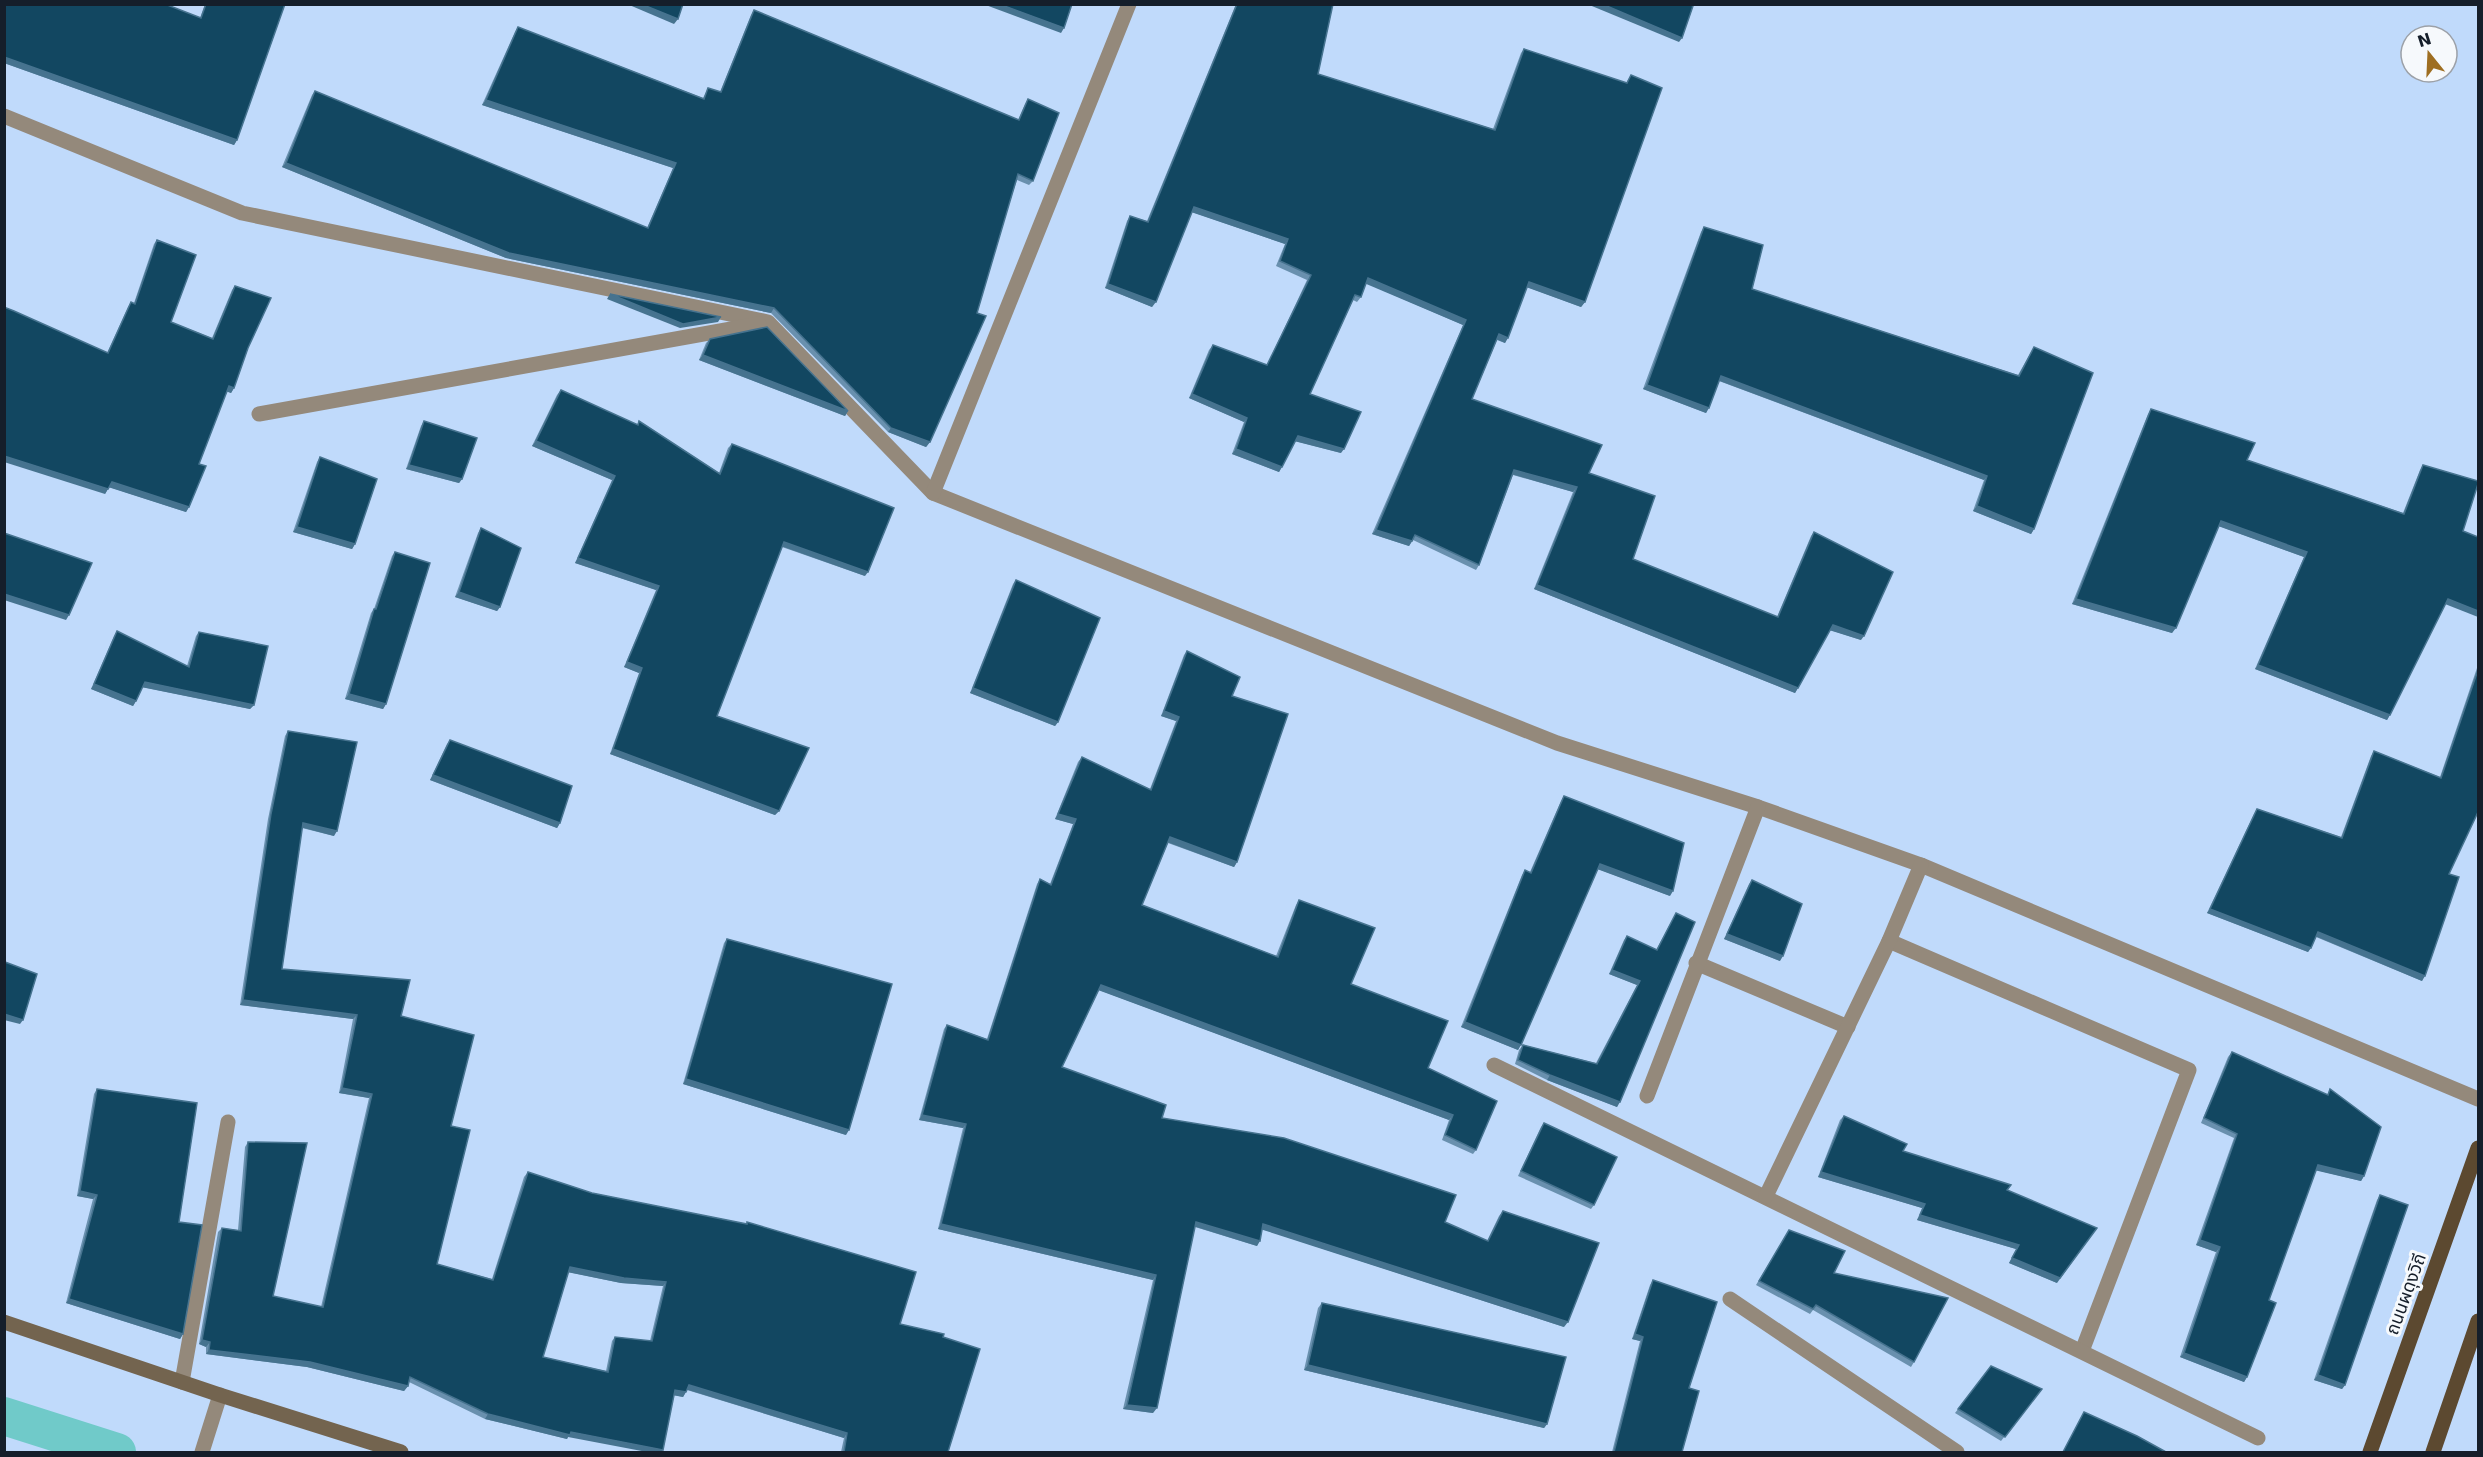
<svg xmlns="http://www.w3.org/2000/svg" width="2483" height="1457" viewBox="0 0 2483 1457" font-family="'DejaVu Sans','Noto Sans Thai',sans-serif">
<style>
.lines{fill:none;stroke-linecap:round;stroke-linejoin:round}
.canal{stroke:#70cac9;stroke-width:38}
.street{stroke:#94897b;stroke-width:15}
.secondary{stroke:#73644f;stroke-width:15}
.primary{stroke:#5c4930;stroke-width:15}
.wall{fill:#6990ae;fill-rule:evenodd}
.shaded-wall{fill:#46738f}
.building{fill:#124761;stroke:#46738f;stroke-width:1.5;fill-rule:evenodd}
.labels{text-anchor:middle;stroke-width:6;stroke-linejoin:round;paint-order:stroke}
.street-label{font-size:18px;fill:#151e2a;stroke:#f6f9fc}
</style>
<rect width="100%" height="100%" fill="#c0dafb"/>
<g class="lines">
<polyline class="canal" points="4,1416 117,1452"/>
<g class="street">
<polyline points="4,116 242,213 768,322 933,493 1557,743 1758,807 1921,865 2478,1099"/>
<polyline points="259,414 759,324"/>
<polyline points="933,493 1129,4"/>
<polyline points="1889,941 2189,1070 2082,1351"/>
<polyline points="1696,963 1848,1027"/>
<polyline points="1494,1065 2258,1438"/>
<polyline points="1647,1096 1758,807"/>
<polyline points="1766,1196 1889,941 1921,865"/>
<polyline points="1730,1299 1957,1452"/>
<polyline points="182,1382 228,1122"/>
<polyline points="202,1452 220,1395"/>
</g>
<polyline class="secondary" points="4,1322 220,1395 401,1452"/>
<g class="primary">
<polyline points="2370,1452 2478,1148"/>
<polyline points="2433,1452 2478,1321"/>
</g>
</g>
<g class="wall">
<polygon points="4,4 200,18 205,4 285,4 237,140 234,145 4,63"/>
<polygon points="1236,4 1333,4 1318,74 1493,129 1521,53 1524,49 1626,83 1631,75 1585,302 1581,307 1527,287 1505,343 1497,340 1472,399 1589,473 1633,559 1777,617 1811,536 1814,532 1861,640 1830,630 1795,693 1534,589 1573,492 1513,475 1479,565 1476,570 1413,540 1409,546 1372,534 1463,325 1366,283 1361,297 1357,302 1353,300 1310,394 1341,453 1295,441 1279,472 1232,454 1244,422 1189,398 1209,350 1213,345 1267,365 1307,280 1276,266 1285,244 1192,212 1152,307 1105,288 1127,221 1130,216 1147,221"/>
<polygon points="754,10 1018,120 1025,104 1028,99 1033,181 1029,185 1017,180 930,442 926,447 888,432 771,313 506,258 282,167 312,95 315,91 647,228 673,168 482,105 515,32 518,27 703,98 708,88 720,92 751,15"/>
<polygon points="1704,227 1752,289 2018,375 2034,347 2034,529 2031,534 1973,511 1984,480 1719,381 1706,413 1643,389 1701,232"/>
<polygon points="157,240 171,322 212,338 232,290 235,286 248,348 234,388 231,393 227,391 199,464 189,507 186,512 109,487 105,494 107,353 128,307 131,302 134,303 154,244"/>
<polygon points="710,339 848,411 845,416 699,360 706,343"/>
<polygon points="561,390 637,425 639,421 719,473 728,448 732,444 865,576 782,547 717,716 779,811 775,815 610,754 639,673 624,667 656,590 575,563 612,480 532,446 557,395"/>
<polygon points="2151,409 2247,460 2403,513 2420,470 2423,465 2463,531 2445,604 2387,720 2255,669 2304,557 2219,526 2172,633 2072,604 2148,414"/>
<polygon points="424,421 462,479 459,483 406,469 421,426"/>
<polygon points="320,457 355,544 352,549 293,532 317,462"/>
<polygon points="481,528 500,607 497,611 455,597 478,533"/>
<polygon points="395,552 386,704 383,709 345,699 371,613 374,609 392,556"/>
<polygon points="1016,580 1058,722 1055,726 970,693 1013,584"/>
<polygon points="117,631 187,666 196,636 199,632 254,705 250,709 142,687 136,701 133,706 91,689 114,636"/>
<polygon points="1187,651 1232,696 1237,862 1234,867 1168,843 1142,905 1276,956 1296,905 1299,900 1351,984 1428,1068 1476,1150 1473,1154 1442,1140 1449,1120 1099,990 1062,1067 1162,1118 1445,1222 1487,1241 1499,1216 1503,1211 1564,1327 1262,1229 1257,1246 1195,1227 1153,1413 1123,1409 1153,1280 938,1229 963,1128 919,1120 944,1029 947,1025 987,1039 1037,884 1040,879 1050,884 1073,824 1055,819 1078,762 1082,757 1150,789 1176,721 1161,716 1184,655"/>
<polygon points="2478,665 2478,812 2449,874 2422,981 2316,937 2308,952 2207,913 2254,814 2257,809 2341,837 2371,756 2374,751 2440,777"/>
<path d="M288 731 334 836 302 828 282 969 401 1016 451 1126 437 1264 492 1279 524 1177 528 1172 592 1193 746 1224 747 1222 900 1324 943 1337 948 1452H841L844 1438 687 1390 683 1397 674 1395 568 1437 567 1439 485 1419 409 1382 408 1386 404 1391 307 1367 206 1354V1347L199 1344 218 1232 222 1228 238 1230 245 1147 248 1142 273 1296 321 1307 369 1098 339 1093 353 1019 240 1005 268 819 285 736ZM568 1272 621 1283 663 1286 650 1341 615 1337 612 1341 606 1371 543 1357Z"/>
<polygon points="450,740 560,823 557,828 430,780 447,744"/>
<polygon points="1564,796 1670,896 1598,869 1518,1050 1461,1027 1522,875 1525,870 1530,872 1561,801"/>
<polygon points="1752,880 1780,961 1724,939 1749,884"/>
<polygon points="1676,913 1617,1107 1547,1080 1515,1064 1519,1050 1523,1045 1596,1063 1637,985 1609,974 1624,940 1627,936 1656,950"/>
<polygon points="727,939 846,1135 683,1084 724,943"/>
<polygon points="2232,1052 2327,1095 2330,1089 2364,1176 2361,1181 2316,1170 2269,1300 2247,1377 2244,1382 2180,1357 2216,1252 2196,1245 2234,1138 2201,1123 2228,1057"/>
<polygon points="97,1089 183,1334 180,1339 66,1303 93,1199 77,1196 94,1094"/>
<polygon points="1844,1116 1903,1151 2007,1191 2057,1283 2009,1263 2016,1249 1917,1220 1922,1208 1818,1177 1840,1120"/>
<polygon points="1544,1123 1594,1205 1591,1209 1518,1176 1541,1127"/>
<polygon points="2380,1195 2345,1385 2342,1389 2314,1380 2377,1200"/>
<polygon points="1786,1235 1834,1273 1914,1362 1911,1367 1813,1310 1810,1314 1756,1285"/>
<polygon points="1653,1280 1689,1388 1682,1452 1612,1452 1640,1341 1632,1339 1650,1285"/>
<polygon points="1322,1303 1547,1424 1544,1428 1304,1370 1318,1308"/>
<polygon points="1991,1366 2042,1389 2001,1441 1955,1413"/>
</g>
<g class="shaded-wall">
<polygon points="627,4 641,4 678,19 674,24"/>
<polygon points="983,4 999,4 1064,28 1061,33"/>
<polygon points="1587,4 1602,4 1682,38 1679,42"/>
<polygon points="4,57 237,140 234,145 4,63"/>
<polygon points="486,100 676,163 673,168 482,105"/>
<polygon points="286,163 774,308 771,313 506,258 282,167"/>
<polygon points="1194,207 1288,239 1285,244 1191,212"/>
<polygon points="1368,278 1466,320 1463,325 1364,283"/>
<polygon points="1529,282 1585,302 1581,307 1526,287"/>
<polygon points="1108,284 1156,302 1152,307 1105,288"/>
<polygon points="610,294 721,317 718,322 680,328 607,299"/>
<polygon points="1499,334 1508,338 1505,343 1496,339"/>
<polygon points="703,355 848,411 845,416 699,360"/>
<polygon points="1721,376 1987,476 1984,480 1717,380"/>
<polygon points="1647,385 1709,408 1706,413 1643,389"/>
<polygon points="229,386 234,388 231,393 225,391"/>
<polygon points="1192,394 1247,418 1244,422 1189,398"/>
<polygon points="891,428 930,442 926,447 888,432"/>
<polygon points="1298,436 1344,449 1341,453 1294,441"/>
<polygon points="536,441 615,476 612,480 532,446"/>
<polygon points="1236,449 1282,467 1279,472 1232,454"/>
<polygon points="4,456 108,489 105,494 4,462"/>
<polygon points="409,465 462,479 459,483 406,469"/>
<polygon points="1514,470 1577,487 1573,492 1511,474"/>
<polygon points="112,482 189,507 186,512 108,487"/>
<polygon points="1977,506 2034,529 2031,534 1973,511"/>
<polygon points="2221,521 2307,552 2304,557 2218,526"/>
<polygon points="297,527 355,544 352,549 293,532"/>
<polygon points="1376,530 1412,541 1409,546 1372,534"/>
<polygon points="784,542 868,572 865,576 781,546"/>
<polygon points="578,558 659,586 656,590 575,563"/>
<polygon points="1537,585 1798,688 1795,693 1534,589"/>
<polygon points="459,592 500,607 497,611 455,597"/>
<polygon points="4,594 69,615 66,620 4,600"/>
<polygon points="2076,599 2176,628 2172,633 2072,604"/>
<polygon points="2448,599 2478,611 2478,617 2445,604"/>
<polygon points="1833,625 1864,636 1861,640 1829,630"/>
<polygon points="627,662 642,668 639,673 624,667"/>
<polygon points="2258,665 2390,715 2387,720 2255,669"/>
<polygon points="145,682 254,705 250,709 141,687"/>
<polygon points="94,684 136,701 133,706 91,689"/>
<polygon points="973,688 1058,722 1055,726 970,693"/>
<polygon points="349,694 386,704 383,709 345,699"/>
<polygon points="1164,711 1179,717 1176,721 1161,716"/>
<polygon points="613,749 779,811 775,815 610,754"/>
<polygon points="433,775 560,823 557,828 430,780"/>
<polygon points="1058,814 1076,819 1073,824 1055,819"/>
<polygon points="303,823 337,831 334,836 300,827"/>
<polygon points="1170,837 1237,862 1234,867 1167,842"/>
<polygon points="1600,864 1673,891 1670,896 1597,869"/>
<polygon points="2210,909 2311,948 2308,952 2207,913"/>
<polygon points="2318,932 2425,976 2422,981 2315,936"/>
<polygon points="1727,934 1783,956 1780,961 1724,939"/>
<polygon points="1612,970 1640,981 1637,985 1609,974"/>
<polygon points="1101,985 1453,1115 1449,1120 1098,990"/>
<polygon points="243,1000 357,1015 353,1019 240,1005"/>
<polygon points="4,1014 23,1020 20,1024 4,1020"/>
<polygon points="1465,1022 1521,1045 1518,1050 1461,1027"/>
<polygon points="1550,1075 1620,1102 1617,1107 1547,1080"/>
<polygon points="686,1079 849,1130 846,1135 683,1084"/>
<polygon points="342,1088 372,1094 369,1098 339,1093"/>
<polygon points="922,1115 966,1124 963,1128 919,1120"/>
<polygon points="2318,1165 2364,1176 2361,1181 2314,1170"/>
<polygon points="1821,1172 1925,1204 1922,1208 1818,1177"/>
<polygon points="80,1191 97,1195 93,1199 77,1196"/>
<polygon points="1920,1215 2019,1245 2016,1249 1917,1220"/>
<polygon points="1196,1222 1260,1241 1257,1246 1193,1226"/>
<polygon points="941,1224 1156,1275 1153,1280 938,1229"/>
<polygon points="1263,1224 1568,1322 1564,1327 1260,1229"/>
<polygon points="2097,1228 2057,1283 2009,1263 2012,1258"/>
<polygon points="2200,1240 2220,1247 2216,1252 2196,1245"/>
<polygon points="570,1267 666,1282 663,1286 621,1283 567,1272"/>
<polygon points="69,1299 183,1334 180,1339 66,1303"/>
<polygon points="1635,1334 1643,1337 1640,1341 1632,1339"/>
<polygon points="202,1340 210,1342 206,1347 199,1344"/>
<polygon points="209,1350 310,1362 408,1386 404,1391 307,1367 206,1354"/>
<polygon points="2184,1353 2247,1377 2244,1382 2180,1357"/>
<polygon points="1308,1365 1547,1424 1544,1428 1304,1370"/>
<polygon points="2318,1375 2345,1385 2342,1389 2314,1380"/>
<polygon points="689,1385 847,1433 844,1438 685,1389"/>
<polygon points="675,1390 686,1392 683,1397 672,1395"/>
<polygon points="1127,1405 1157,1408 1153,1413 1123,1409"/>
<polygon points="488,1414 571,1432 663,1450 661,1452 647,1452 568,1437 567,1439 485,1419"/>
</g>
<g class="building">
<polygon points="4,4 165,4 201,18 206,4 285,4 237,140 4,57"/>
<polygon points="641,4 683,4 678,19"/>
<polygon points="999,4 1072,4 1064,28"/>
<polygon points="1237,4 1333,4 1318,74 1495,130 1524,49 1627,83 1631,75 1662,88 1585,302 1529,282 1508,338 1499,334 1472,399 1602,445 1589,473 1655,496 1633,559 1778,617 1814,532 1893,572 1864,636 1833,625 1798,688 1537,585 1577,487 1514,470 1479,565 1415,535 1412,541 1376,530 1466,320 1368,278 1361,297 1355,295 1310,394 1361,412 1344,449 1298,436 1282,467 1236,449 1247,418 1192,394 1213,345 1267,365 1311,275 1280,261 1288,239 1194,207 1156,302 1108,284 1130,216 1148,222"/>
<polygon points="1602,4 1688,4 1693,6 1682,38"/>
<polygon points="754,10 1019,120 1028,99 1059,113 1033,181 1018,174 977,313 986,316 930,442 891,428 774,308 509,253 286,163 315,91 648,228 676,163 486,100 518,27 704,99 708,88 721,92"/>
<polygon points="1704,227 1763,245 1752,289 2019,376 2034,347 2093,373 2034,529 1977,506 1987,476 1721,376 1709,408 1647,385"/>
<polygon points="157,240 196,255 171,322 213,339 235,286 271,298 248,348 234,388 229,386 199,464 206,466 189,507 112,482 108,489 4,456 4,307 14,311 108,353 131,302 135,304"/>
<polygon points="610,294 721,317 683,324"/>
<polygon points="767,327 848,411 703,355 710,339"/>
<polygon points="561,390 638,425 639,421 720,474 732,444 894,508 868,572 784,542 717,716 809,748 779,811 613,749 642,668 627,662 659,586 578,558 615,476 536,441"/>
<polygon points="2151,409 2255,443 2247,460 2404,514 2423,465 2478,481 2478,484 2463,531 2478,537 2478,611 2448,599 2390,715 2258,665 2307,552 2221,521 2176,628 2076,599"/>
<polygon points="424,421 477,438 462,479 409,465"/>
<polygon points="320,457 377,479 355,544 297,527"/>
<polygon points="481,528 521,548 500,607 459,592"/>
<polygon points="4,533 92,563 69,615 4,594"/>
<polygon points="395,552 430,563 386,704 349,694 374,609 376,609"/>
<polygon points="1016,580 1100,618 1058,722 973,688"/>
<polygon points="117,631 189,667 199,632 268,646 254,705 145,682 136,701 94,684"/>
<polygon points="1187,651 1240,677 1232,696 1288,714 1237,862 1170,837 1142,905 1278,957 1299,900 1375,928 1351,984 1448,1021 1428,1068 1497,1101 1476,1150 1445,1135 1453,1115 1101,985 1062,1067 1166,1105 1162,1118 1284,1138 1456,1195 1445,1222 1488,1241 1503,1211 1599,1243 1568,1322 1263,1224 1260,1241 1196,1222 1157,1408 1127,1405 1156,1275 941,1224 966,1124 922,1115 947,1025 988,1040 1040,879 1051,885 1076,819 1058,814 1082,757 1151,790 1179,717 1164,711"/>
<polygon points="2478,670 2478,812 2449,874 2459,877 2425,976 2318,932 2311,948 2210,909 2257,809 2342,838 2374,751 2441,778"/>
<path d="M288 731 357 742 337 831 303 823 282 969 410 980 401 1016 474 1035 451 1126 470 1130 437 1264 493 1280 528 1172 592 1193 747 1224V1222L916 1272 900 1324 944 1334 943 1337 980 1349 948 1452H844L847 1433 689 1385 686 1392 675 1390 663 1450 571 1432 570 1435 488 1414 410 1377 408 1386 310 1362 209 1350 210 1342 202 1340 222 1228 241 1231 248 1142 307 1143 273 1296 323 1307 372 1094 342 1088 357 1015 243 1000 271 814ZM570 1267 624 1278 666 1282 652 1341 615 1337 608 1372 543 1357Z"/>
<polygon points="450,740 572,786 560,823 433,775"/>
<polygon points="1564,796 1684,843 1673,891 1600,864 1521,1045 1465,1022 1525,870 1531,873"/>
<polygon points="1752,880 1802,904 1783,956 1727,934"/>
<polygon points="1676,913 1695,922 1620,1102 1550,1075 1518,1060 1523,1045 1597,1064 1640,981 1612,970 1627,936 1657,950"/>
<polygon points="727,939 892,984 849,1130 686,1079"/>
<polygon points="5,962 37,974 23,1020 4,1014 4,965"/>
<polygon points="2232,1052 2328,1095 2330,1089 2381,1127 2364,1176 2318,1165 2269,1300 2276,1303 2247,1377 2184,1353 2220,1247 2200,1240 2237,1134 2204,1118"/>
<polygon points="97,1089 197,1103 179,1222 202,1225 183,1334 69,1299 97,1195 80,1191"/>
<polygon points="1844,1116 1907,1144 1903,1151 2011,1185 2007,1190 2097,1228 2060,1278 2012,1258 2019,1245 1920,1215 1925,1204 1821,1172"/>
<polygon points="1544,1123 1617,1157 1594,1205 1521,1171"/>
<polygon points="2380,1195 2408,1205 2345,1385 2318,1375"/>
<polygon points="1789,1230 1845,1251 1834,1273 1948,1298 1914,1362 1816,1305 1813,1309 1759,1281"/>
<polygon points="1653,1280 1717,1302 1689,1388 1699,1391 1682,1452 1614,1452 1643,1337 1635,1334"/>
<polygon points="1322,1303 1566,1357 1547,1424 1308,1365"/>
<polygon points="1991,1366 2042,1389 2005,1437 1958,1409"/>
<polygon points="2084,1412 2137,1436 2166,1452 2063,1452"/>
</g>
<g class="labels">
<g class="street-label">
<text transform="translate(2406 1294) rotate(-70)" y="6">ถนนผดุงวิถี</text>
</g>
</g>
<rect width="2483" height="1457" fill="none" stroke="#151e2a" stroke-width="12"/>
<g transform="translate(2429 54) rotate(342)"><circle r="28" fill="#f6f9fc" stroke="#9ca1a8" stroke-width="1.5"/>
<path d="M0-4.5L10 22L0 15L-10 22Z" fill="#9e6e21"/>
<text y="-9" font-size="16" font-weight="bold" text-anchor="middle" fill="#151e2a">N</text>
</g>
</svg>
